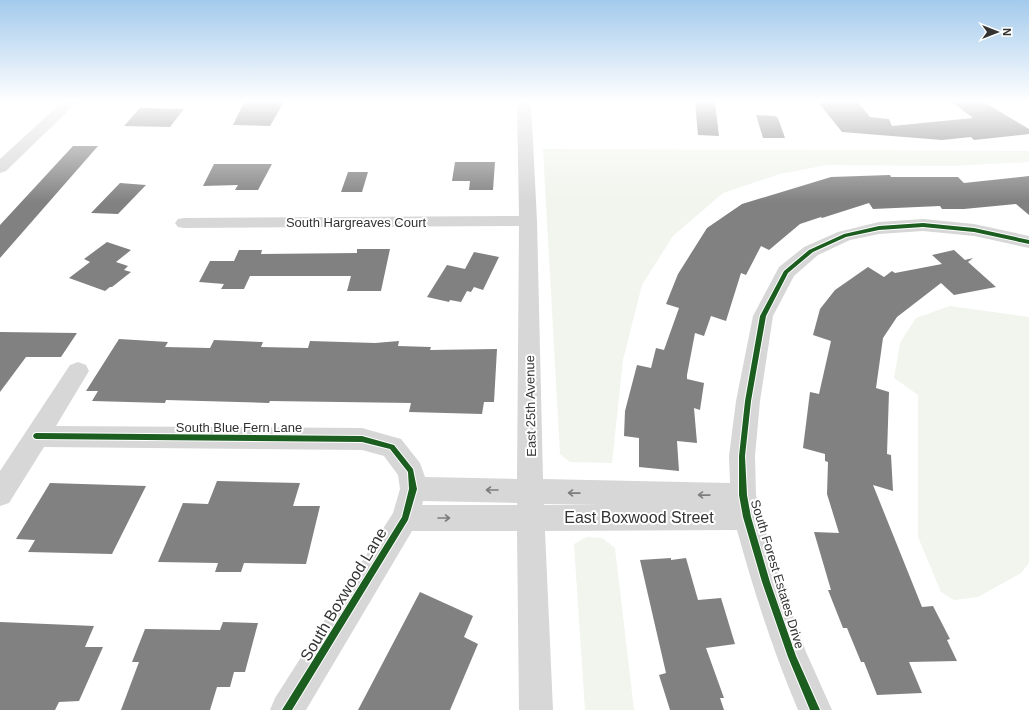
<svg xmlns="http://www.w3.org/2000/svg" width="1029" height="710" viewBox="0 0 1029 710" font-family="Arial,sans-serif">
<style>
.green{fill:#f1f5ed}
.building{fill:#818181}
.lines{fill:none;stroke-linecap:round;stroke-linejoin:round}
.minor{fill:#d7d7d7;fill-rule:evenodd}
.cycleway-casing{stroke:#fff;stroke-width:2}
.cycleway{fill:#1b5e20;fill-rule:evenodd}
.oneway{stroke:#7d7d7d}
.labels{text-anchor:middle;stroke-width:4;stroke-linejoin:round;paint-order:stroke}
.street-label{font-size:13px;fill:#333;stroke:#fff}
.near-street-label{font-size:16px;fill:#333;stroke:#fff}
</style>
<rect width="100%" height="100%" fill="#fff"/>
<g class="green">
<polygon points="543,149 1029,151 1029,162 952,166 827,165 780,174 723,193 673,236 642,285 623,360 612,463 570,462 560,454"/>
<polygon points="950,306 1029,317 1029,563 1021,573 978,597 954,600 941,592 918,537 918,395 894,378 900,343 916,318"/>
<polygon points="587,537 602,538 615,548 634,710 585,710 574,544"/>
</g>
<g class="building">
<polygon points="244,102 284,102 270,126 233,125"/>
<polygon points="695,102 715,102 719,136 698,135"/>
<polygon points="818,102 858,102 870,117 889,119 892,126 973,118 952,102 984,102 1029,129 1029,134 974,140 971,137 942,140 842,132"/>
<polygon points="140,108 184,109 170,127 124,126"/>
<polygon points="756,115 775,116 778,118 785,138 763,138"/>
<polygon points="73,146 98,146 0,258 0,225"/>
<polygon points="455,162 495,162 493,190 469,190 470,181 452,181"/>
<polygon points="214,164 272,164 258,190 235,190 238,185 203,186"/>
<polygon points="348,172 368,172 362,192 341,192"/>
<polygon points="890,175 891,177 958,177 964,183 1029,176 1029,215 1016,204 964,209 942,209 940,206 873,209 869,203 822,218 821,217 800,224 769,250 761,246 746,275 741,273 726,321 711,316 704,336 695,333 687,375 687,379 704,383 700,410 694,408 697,443 677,441 679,471 639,467 639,438 624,436 625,411 637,365 651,368 656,348 664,350 679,308 666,304 678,274 707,228 742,204 831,177"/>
<polygon points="120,183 146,185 118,214 91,213"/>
<polygon points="107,242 131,250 116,262 128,266 124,270 131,272 112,287 110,287 105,291 69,278 90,262 84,259"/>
<polygon points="357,249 390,249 381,291 347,291 351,276 250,276 244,289 221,289 224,284 199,282 210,261 234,261 239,250 262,250 261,254 357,253"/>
<polygon points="954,250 965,260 973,258 968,262 996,287 954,295 941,283 897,317 883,338 876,388 889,392 887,454 891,455 893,491 873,485 922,607 933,606 950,639 947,640 957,661 909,662 922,693 877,695 864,662 861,662 847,628 843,628 828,590 831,590 814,532 839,533 827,494 828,462 825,461 825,454 803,448 810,392 819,394 831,341 813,335 820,309 835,290 868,267 884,277 892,271 895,273 942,264 932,255"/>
<polygon points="474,252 499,257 483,290 474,287 471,292 467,291 461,302 450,300 449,302 427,297 447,265 465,269"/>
<polygon points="0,332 77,333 61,357 26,357 0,392"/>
<polygon points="119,339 168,342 165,347 210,348 214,340 263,342 261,347 308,348 310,341 375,343 399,341 398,346 431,347 430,350 497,349 494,402 484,402 482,414 409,412 411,403 270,401 269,403 166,400 165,403 92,401 98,391 86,391"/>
<polygon points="217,481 300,483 293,506 320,506 306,564 244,563 241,572 215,572 218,563 158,562 183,503 208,504"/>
<polygon points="50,483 146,486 112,554 28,552 35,540 16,539"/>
<polygon points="671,558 671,560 686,558 698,600 721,598 735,644 706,648 724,698 720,698 724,710 670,710 659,675 666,673 640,560"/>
<polygon points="420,592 473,616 464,637 478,644 450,710 358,710"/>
<polygon points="0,622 94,626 85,647 103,647 79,701 59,702 55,710 0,710"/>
<polygon points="223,622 258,623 245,672 234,672 230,687 217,687 210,710 121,710 139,662 132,662 145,629 220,630"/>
</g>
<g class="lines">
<g class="minor">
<polygon points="62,102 77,102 6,171 0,173 0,159"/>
<path d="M517 102H531L537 221 543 479 730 483 729 456 736 401 753 316 779 267 804 247 838 232 879 222 923 219 974 224 1029 236V248L974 236 923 231 879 234 850 240 818 255 794 276 773 316 760 401 755 456 756 495 761 517 781 582 806 652 832 710H798C773 651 754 592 737 530L545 531 553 710H519L517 531H412L306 710H270L275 698 393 513 400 489 398 475 384 456 362 450 44 447 9 503 0 506V471L70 365 78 362 86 365 89 371 56 426 362 428 401 439 420 463 425 477 517 479 519 226 184 228 178 227 175 223 178 219 184 218 519 216ZM423 501 517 503V505H422ZM544 504 598 505H544Z"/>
</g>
<g class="cycleway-casing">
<g id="cycleway">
<polygon points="923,223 974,228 1029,240 1029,244 974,232 923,227 879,230 846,237 813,252 788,273 766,316 751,401 745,456 747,495 751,517 770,582 796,656 820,710 810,710 788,657 762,582 743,517 739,495 739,456 745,401 760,316 784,271 809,250 844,234 879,226"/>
<polygon points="36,433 362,436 394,445 413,469 417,489 408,520 292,710 282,710 402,517 409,489 408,472 390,449 362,442 36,439 34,438 33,436 34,434"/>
</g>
</g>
<use href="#cycleway" class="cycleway"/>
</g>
<defs><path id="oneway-shaft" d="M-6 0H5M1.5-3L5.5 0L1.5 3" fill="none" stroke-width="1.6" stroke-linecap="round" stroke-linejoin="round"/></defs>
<g class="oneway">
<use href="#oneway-shaft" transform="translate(492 490) rotate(-180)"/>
<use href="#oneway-shaft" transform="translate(574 493) rotate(-179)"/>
<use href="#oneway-shaft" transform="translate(704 495) rotate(-179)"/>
<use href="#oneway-shaft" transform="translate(444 518)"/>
</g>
<linearGradient id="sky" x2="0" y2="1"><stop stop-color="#a3caec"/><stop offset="0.5" stop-color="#fff"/><stop offset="1" stop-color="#fff" stop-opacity="0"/></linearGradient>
<rect width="1029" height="202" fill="url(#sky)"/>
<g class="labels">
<g class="street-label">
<text x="356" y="227">South Hargreaves Court</text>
<text transform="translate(530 406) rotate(-91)" y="5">East 25th Avenue</text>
<text x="239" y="432">South Blue Fern Lane</text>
<text transform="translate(778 574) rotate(73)" y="5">South Forest Estates Drive</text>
</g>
<g class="near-street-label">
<text x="639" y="523">East Boxwood Street</text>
<text transform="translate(343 594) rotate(-59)" y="6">South Boxwood Lane</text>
</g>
</g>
<g transform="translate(997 32) rotate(90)" stroke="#ffffff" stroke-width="3" paint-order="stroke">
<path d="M0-3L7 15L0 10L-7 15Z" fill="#333333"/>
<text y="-6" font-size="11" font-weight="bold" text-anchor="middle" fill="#333333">N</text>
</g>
</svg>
